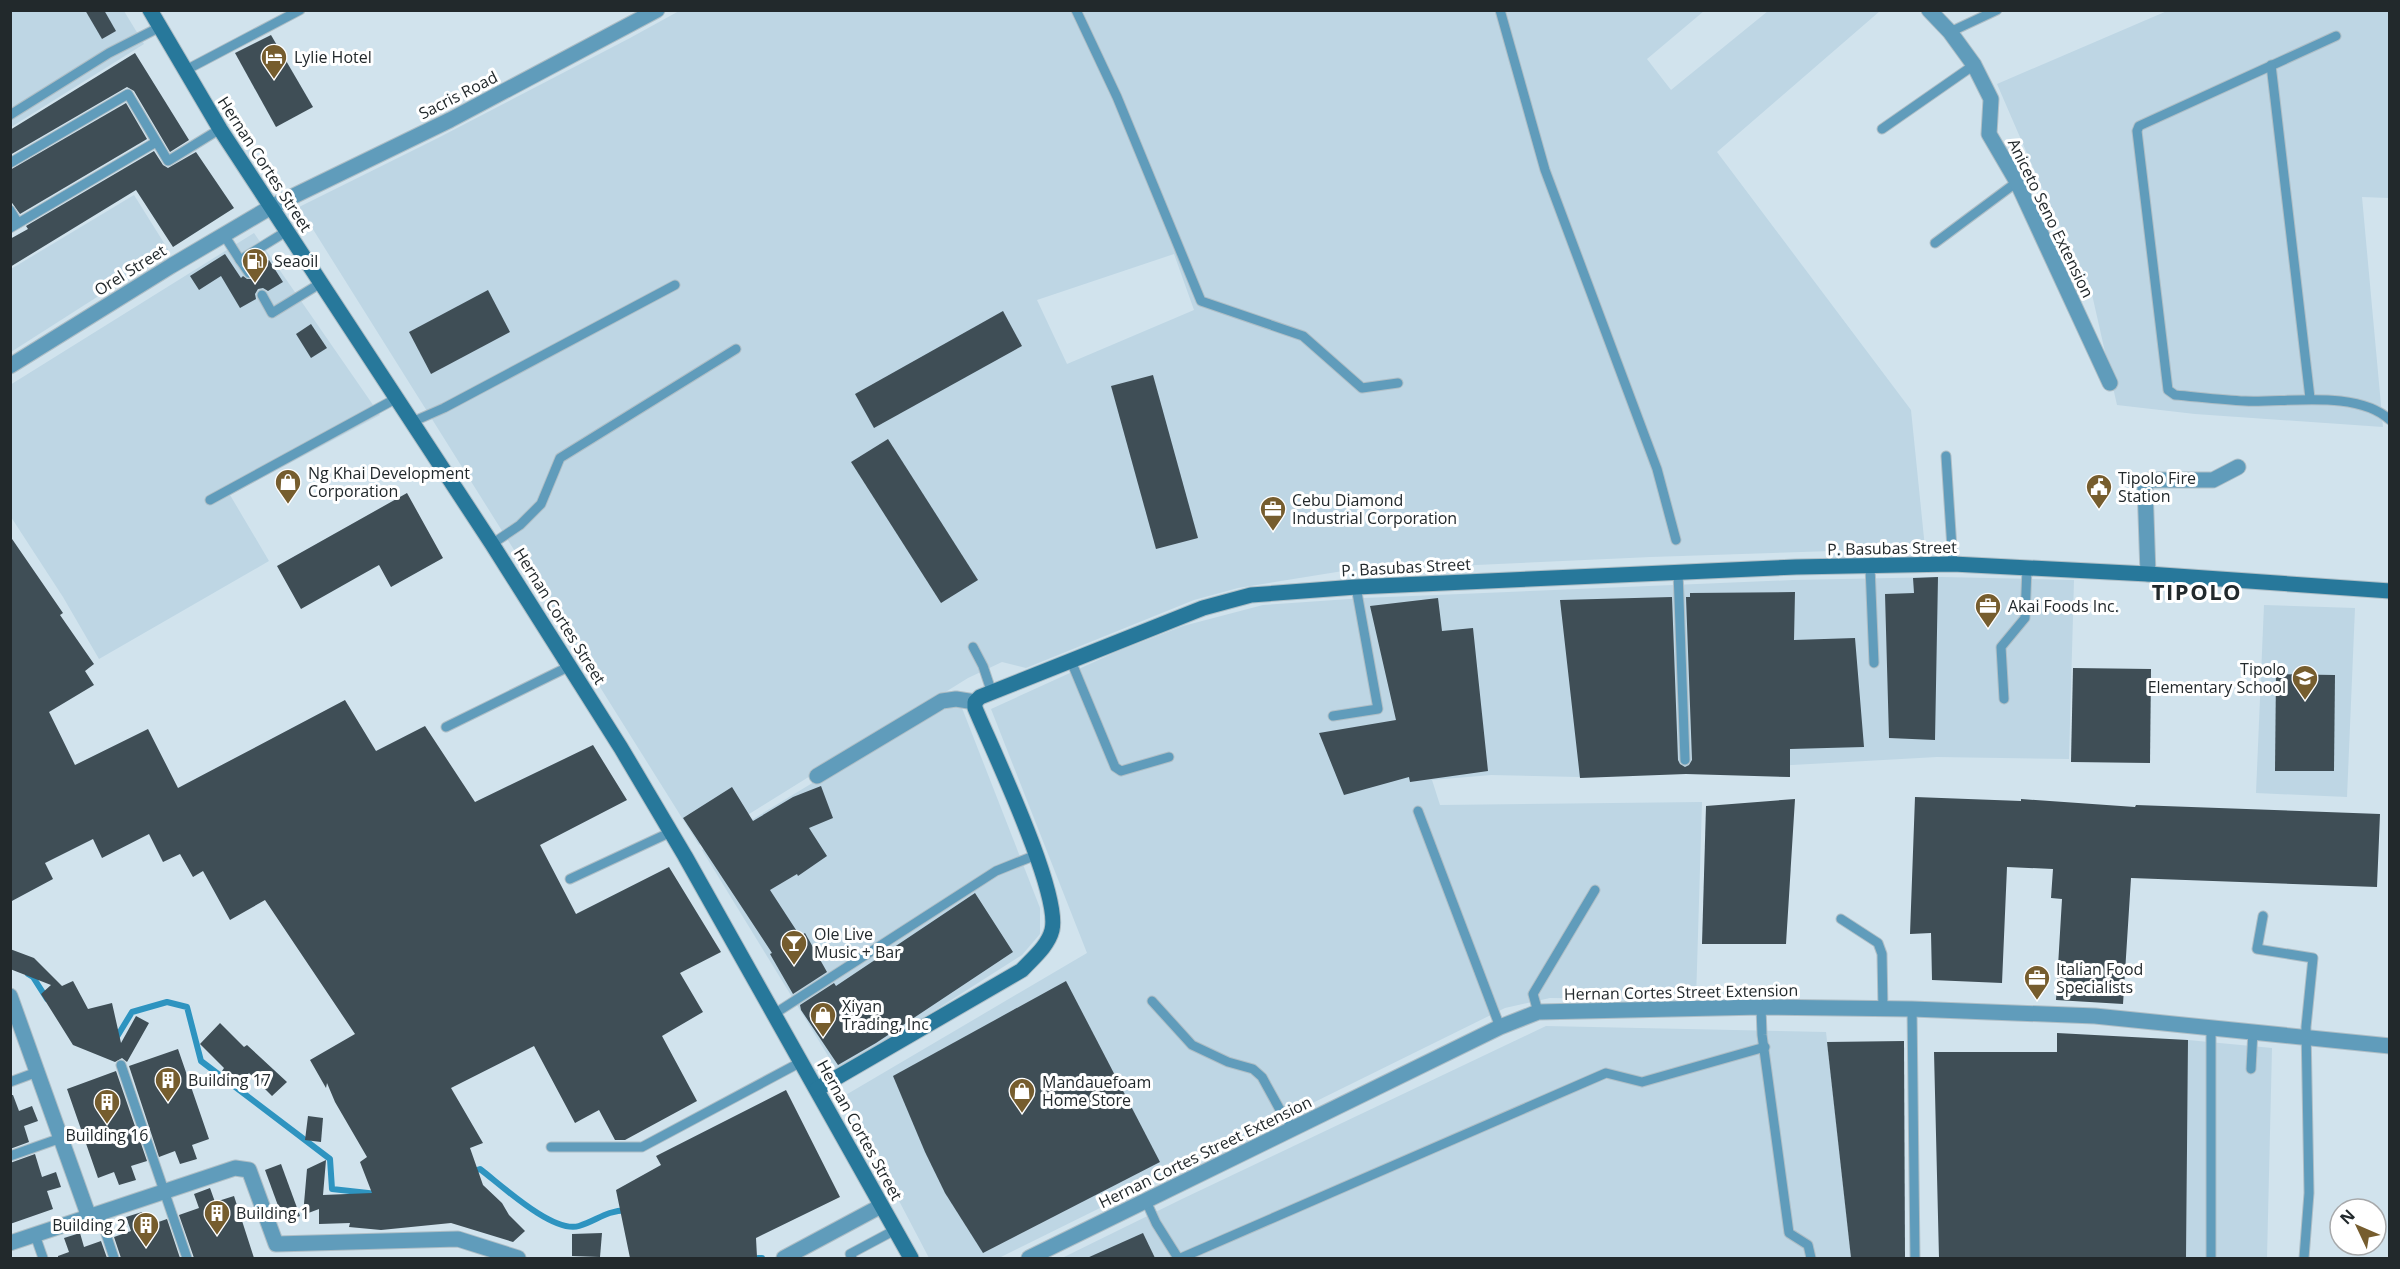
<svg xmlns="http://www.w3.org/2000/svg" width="2400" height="1269" viewBox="0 0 2400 1269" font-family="'Open Sans',sans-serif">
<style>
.built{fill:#bed6e4;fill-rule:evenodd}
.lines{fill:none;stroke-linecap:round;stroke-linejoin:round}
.stream{stroke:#2e94c0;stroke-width:6}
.building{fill:#3f4e56}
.lane-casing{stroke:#aebec6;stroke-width:11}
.street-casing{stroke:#aebec6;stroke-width:17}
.secondary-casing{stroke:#aebec6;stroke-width:17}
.lane{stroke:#609cbb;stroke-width:9}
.street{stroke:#609cbb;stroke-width:15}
.secondary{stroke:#27789b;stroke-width:15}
.labels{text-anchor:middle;stroke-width:6;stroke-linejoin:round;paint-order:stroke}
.poi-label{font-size:16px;fill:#22292c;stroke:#fff;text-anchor:start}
.street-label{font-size:16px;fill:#22292c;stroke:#fff}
.district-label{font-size:22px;font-weight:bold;letter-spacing:1.5px;fill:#22292c;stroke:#fff}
</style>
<rect width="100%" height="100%" fill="#d1e3ed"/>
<g class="built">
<polygon points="10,11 124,11 144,44 11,127"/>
<path d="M679 11H1704L1647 59 1671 90 1768 11H1880L1717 152 1911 410 1925 548 1651 557 1343 571 1238 588 1194 600 1026 668 1002 662 968 678 699 845 299 207 438 138 630 38ZM1174 254 1194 310 1067 364 1037 300Z"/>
<polygon points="2167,11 2389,11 2389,198 2362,197 2383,427 2195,414 2117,405 2091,290 2039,181 1997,84"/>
<polygon points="134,195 169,251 11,352 11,269"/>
<polygon points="254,233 380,415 230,495 269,561 99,659 63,597 11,517 10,385"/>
<polygon points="1942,577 2074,580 2069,759 1937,757 1578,777 1491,775 1432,780 1440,805 1702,802 1696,1000 1550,998 1505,1008 999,1258 929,1258 844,1096 1087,953 991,709 1116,652 1183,626 1263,605 1364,598 1793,580"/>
<polygon points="2264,605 2355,608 2347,797 2256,793"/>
<polygon points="946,702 962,708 1040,908 1040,934 1022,955 838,1072 702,850"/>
<polygon points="1546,1026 1826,1032 1851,1258 1062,1258 1182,1199"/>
<polygon points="2188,1040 2272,1048 2267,1258 2186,1258"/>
</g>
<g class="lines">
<g class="stream">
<polyline points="28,974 33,977 47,999"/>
<polyline points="115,1040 132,1012 167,1002 187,1007 201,1061 330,1159 332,1189 377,1194"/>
<path d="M471 1172 480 1169C500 1184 553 1234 579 1226 598 1220 605 1211 627 1210"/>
<polyline points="758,1258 762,1258"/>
</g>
</g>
<g class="building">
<polygon points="85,10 104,10 116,31 102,39"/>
<polygon points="271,35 313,107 276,127 235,53"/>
<polygon points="135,53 189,140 170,152 134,91 127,87 10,155 10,130"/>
<polygon points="126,103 147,139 20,214 10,200 10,170"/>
<polygon points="154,151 163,165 168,168 196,152 234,208 173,247 136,190 10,267 10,239 28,229 26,226"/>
<polygon points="225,254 241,278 243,276 247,279 252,279 255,275 255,269 269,260 283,282 268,291 263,288 258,289 255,294 256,299 240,308 221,276 199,290 190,276"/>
<polygon points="488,290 510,332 431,374 409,332"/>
<polygon points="1003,311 1022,346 874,428 855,394"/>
<polygon points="311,324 327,348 311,358 296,334"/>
<polygon points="1153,375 1198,538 1156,549 1111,386"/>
<polygon points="888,439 978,580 941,603 851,462"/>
<polygon points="407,493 443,558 391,587 379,565 301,609 277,566"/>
<polygon points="10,536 63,613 60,615 94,664 85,671 94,685 49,712 75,765 148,729 178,788 345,700 376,751 425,726 475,802 593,745 627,800 540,845 576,914 669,867 721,952 680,973 703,1012 662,1036 697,1101 625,1140 615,1140 599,1110 575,1123 534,1046 451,1088 483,1143 470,1148 483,1185 502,1203 509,1215 525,1231 513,1242 451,1223 381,1230 349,1227 350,1223 319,1224 319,1209 303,1215 307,1169 326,1160 323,1195 372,1193 360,1162 367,1157 335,1102 327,1083 326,1088 310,1060 355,1034 265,900 230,920 203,871 193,877 180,854 163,862 149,834 102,858 93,839 45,863 53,879 10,902"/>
<polygon points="1938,577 1935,740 1889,738 1885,594 1914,593 1913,578"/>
<polygon points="1795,592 1794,640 1855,638 1864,747 1790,749 1790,777 1686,774 1580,778 1560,600 1672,597 1678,760 1680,764 1685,767 1689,765 1692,760 1686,597 1690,597 1690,593"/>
<polygon points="1438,598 1442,631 1473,628 1488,771 1410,782 1409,777 1344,795 1319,733 1396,720 1370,606"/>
<polygon points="2073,668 2151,669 2150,763 2071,762"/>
<polygon points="2276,674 2335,675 2334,771 2275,771"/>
<polygon points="821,786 833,818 809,828 827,856 798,876 797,874 770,890 800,936 805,933 827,972 793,994 770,954 772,953 683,818 732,787 753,821 793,797"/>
<polygon points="1915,797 2021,801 2021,799 2135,807 2136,805 2380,814 2377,887 2131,878 2123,1004 2056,1000 2062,899 2051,898 2053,869 2007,867 2002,983 1932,980 1931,933 1910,934"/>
<polygon points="1795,799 1786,944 1702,944 1706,806"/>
<polygon points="975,893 1013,952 876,1043 838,1065 801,1010 800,1005 834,983 836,986"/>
<polygon points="10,949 34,958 62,986 73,981 88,1009 112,1003 121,1043 136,1016 149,1023 127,1062 122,1058 115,1062 73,1045 41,994 51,985 10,969"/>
<polygon points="1066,981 1160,1162 983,1253 945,1193 925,1152 893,1076"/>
<polygon points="220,1023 244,1047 247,1045 287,1082 272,1096 249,1073 238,1085 222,1071 224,1068 200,1044"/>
<polygon points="2057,1033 2188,1040 2186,1258 1939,1258 1934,1052 2057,1052"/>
<polygon points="1904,1041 1905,1258 1851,1258 1827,1042"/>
<polygon points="178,1049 209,1139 192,1145 197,1159 180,1164 175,1151 159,1157 129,1066"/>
<polygon points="116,1071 147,1161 131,1166 136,1180 119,1185 114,1172 98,1178 67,1089"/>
<polygon points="786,1090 840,1197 756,1238 757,1257 630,1258 616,1190 661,1165 656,1156"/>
<polygon points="10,1095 13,1095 19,1111 32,1106 38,1121 24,1126 29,1142 10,1149"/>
<polygon points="308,1116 323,1118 321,1142 305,1140"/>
<polygon points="35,1154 42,1177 56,1172 61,1187 47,1191 53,1209 10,1224 10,1163"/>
<polygon points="281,1164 300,1216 284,1222 265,1170"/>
<polygon points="210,1188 215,1202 234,1196 254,1258 194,1258 179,1215 199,1208 194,1194"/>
<polygon points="142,1212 147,1226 167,1219 180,1258 121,1258 114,1237 131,1231 126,1217"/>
<polygon points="80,1233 84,1247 101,1241 107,1258 58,1258 58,1256 69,1252 64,1238"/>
<polygon points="602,1233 600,1257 572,1256 572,1234"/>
<polygon points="1143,1233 1155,1258 1087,1258"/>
</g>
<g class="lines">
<g class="lane-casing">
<g id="lane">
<polyline points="1076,10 1117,97 1201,301 1303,336 1362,388 1398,383"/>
<polyline points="1500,10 1545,170 1657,469 1676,540"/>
<polyline points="1950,32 1997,10"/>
<path d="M2336 36 2139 126 2137 131 2168 390 2175 395C2198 397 2222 400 2245 401 2285 403 2357 389 2390 420"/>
<polyline points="2271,65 2310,398"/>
<polyline points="186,70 300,10"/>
<polyline points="10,115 109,53 160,27"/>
<polyline points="1882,129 1974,65"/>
<polyline points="10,163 128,94 168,161 220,129"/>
<polyline points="10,210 18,223"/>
<polyline points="10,228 156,142"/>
<polyline points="224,235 240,260"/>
<polyline points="1935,243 2017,182"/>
<polyline points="249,273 240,260 287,231"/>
<polyline points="262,295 272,313 321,283"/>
<polyline points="412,422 444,408 675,285"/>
<polyline points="1946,456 1953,564"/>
<polyline points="210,500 397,398"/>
<polyline points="492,544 520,525 541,504 560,458 736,349"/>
<polyline points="1870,566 1874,663"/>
<polyline points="1678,572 1685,760"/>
<polyline points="973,647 983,666 992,693"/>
<polyline points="1071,661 1115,767 1121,771 1169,757"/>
<polyline points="2004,699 2001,647 2025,618 2027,568"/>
<polyline points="1333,716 1378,709 1356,587"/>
<polyline points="446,727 570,666"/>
<polyline points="1418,811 1500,1027"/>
<polyline points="570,879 671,832"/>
<polyline points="2263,916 2257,949 2313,958 2306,1027 2309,1193 2304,1258"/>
<polyline points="1841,919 1878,943 1882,954 1883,1009"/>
<polyline points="1152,1001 1192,1045 1228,1062 1253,1069 1262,1077 1279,1108 1293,1129"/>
<polyline points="1761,1007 1762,1035 1789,1233 1808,1245 1811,1258"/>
<polyline points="1912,1009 1915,1258"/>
<polyline points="1538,1012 1533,994 1595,890"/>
<polyline points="774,1014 996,871 1036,855"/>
<polyline points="121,1065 187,1258"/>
<polyline points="2251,1069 2253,1030"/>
<polyline points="10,1082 37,1072"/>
<polyline points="551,1147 642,1147 801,1062"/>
<polyline points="10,1156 61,1138"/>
<polyline points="1146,1201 1156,1223 1178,1258"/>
<polyline points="99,1213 114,1258"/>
<polyline points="35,1235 43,1258"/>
<polyline points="852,1258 850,1254 895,1230"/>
<polyline points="1181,1258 1606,1073 1642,1082 1765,1047"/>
<polyline points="2211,1258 2211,1026"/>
</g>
</g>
<g class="street-casing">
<g id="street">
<polyline points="1929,10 1950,32 1974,65 1991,99 1989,134 2017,182 2110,383"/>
<polyline points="10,366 171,266 271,207 450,120 657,10"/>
<polyline points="2148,574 2145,485 2150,480 2213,480 2238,467"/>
<polyline points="817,776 942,701 956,699 975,702"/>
<polyline points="10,996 89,1217"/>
<polyline points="10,1243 235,1168 249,1170 276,1244 458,1239 518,1258"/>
<polyline points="784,1258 881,1206"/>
<polyline points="1029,1258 1500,1027 1538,1012 1761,1007 1912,1009 2095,1016 2390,1046"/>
</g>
</g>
<g class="secondary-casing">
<g id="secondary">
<polyline points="150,10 220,129 492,544 621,748 685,856 911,1258"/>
<path d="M817 1089 1022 970C1033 958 1048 946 1052 930 1061 893 992 749 975 708V702L980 697 1203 608 1251 595 1356 587 1796 567 1953 564 2148 574 2390 591"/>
</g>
</g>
<use href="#lane" class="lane"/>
<use href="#street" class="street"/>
<use href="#secondary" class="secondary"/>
</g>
<defs>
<g id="hotel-pin" transform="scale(1.35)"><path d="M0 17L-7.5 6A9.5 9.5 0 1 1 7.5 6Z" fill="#765d2e" stroke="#fff"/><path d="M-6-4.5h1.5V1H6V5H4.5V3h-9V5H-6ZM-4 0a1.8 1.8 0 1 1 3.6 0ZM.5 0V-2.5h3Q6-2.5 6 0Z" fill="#fff"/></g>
<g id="fuel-pin" transform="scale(1.35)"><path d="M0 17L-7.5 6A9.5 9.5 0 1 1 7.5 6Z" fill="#765d2e" stroke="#fff"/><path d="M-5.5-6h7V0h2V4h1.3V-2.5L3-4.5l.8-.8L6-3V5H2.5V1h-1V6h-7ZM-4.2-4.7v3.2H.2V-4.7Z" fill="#fff"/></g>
<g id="shop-pin" transform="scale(1.35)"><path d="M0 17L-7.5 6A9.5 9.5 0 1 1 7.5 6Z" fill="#765d2e" stroke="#fff"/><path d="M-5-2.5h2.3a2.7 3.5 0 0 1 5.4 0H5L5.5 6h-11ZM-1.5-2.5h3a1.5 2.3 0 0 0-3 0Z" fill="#fff"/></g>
<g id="civic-pin" transform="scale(1.35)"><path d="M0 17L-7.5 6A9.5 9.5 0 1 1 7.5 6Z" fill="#765d2e" stroke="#fff"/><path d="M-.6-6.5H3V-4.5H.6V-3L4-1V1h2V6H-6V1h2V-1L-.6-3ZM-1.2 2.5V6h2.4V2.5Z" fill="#fff"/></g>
<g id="office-pin" transform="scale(1.35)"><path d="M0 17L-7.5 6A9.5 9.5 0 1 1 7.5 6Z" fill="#765d2e" stroke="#fff"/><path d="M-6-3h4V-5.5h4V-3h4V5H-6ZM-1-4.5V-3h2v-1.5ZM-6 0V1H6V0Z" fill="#fff"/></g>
<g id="school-pin" transform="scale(1.35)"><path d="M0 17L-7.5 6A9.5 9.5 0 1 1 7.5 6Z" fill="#765d2e" stroke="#fff"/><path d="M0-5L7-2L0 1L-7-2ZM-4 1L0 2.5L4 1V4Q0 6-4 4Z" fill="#fff"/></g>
<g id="bar-pin" transform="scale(1.35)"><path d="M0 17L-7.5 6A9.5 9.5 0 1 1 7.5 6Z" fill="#765d2e" stroke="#fff"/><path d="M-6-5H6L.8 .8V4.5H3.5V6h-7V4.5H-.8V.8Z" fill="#fff"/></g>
<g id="building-pin" transform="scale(1.35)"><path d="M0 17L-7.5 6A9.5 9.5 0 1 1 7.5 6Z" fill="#765d2e" stroke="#fff"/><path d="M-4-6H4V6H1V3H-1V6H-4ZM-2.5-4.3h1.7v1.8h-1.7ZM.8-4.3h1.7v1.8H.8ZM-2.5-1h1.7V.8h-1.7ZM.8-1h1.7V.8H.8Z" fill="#fff"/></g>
</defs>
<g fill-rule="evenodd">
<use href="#hotel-pin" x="274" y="57"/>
<use href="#fuel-pin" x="255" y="261"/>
<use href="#shop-pin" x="288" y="482"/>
<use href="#civic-pin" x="2099" y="487"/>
<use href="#office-pin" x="1273" y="509"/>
<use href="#office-pin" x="1988" y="606"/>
<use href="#school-pin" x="2305" y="678"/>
<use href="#bar-pin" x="794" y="943"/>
<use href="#office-pin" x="2037" y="978"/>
<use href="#shop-pin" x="823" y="1015"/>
<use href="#building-pin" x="168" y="1080"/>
<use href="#shop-pin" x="1022" y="1091"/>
<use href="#building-pin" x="107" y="1102"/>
<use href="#building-pin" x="217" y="1213"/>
<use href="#building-pin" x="146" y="1225"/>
</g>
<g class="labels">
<g class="poi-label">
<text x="294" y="63">Lylie Hotel</text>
<text x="274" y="267">Seaoil</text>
<text x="308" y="479">Ng Khai Development<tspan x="308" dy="18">Corporation</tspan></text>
<text x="2118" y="484">Tipolo Fire<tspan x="2118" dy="18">Station</tspan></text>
<text x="1292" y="506">Cebu Diamond<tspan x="1292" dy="18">Industrial Corporation</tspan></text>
<text x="2008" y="612">Akai Foods Inc.</text>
<text x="2286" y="675" text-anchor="end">Tipolo<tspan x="2286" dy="18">Elementary School</tspan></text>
<text x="814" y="940">Ole Live<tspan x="814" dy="18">Music + Bar</tspan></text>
<text x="2056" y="975">Italian Food<tspan x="2056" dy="18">Specialists</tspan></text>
<text x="842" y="1012">Xiyan<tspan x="842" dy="18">Trading, Inc</tspan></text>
<text x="188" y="1086">Building 17</text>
<text x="1042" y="1088">Mandauefoam<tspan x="1042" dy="18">Home Store</tspan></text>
<text x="107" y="1141" text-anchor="middle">Building 16</text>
<text x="236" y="1219">Building 1</text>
<text x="126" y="1231" text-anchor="end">Building 2</text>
</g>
<g class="street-label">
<text transform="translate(458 95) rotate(-27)" y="6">Sacris Road</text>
<text transform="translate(265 164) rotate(57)" y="6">Hernan Cortes Street</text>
<text transform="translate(2051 218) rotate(64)" y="6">Aniceto Seno Extension</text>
<text transform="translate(130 270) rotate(-32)" y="6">Orel Street</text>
<text transform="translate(1892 548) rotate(-1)" y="6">P. Basubas Street</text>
<text transform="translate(1406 567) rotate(-3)" y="6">P. Basubas Street</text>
<text transform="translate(560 616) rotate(58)" y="6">Hernan Cortes Street</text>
<text transform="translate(1681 992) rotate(-1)" y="6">Hernan Cortes Street Extension</text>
<text transform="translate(860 1130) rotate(61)" y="6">Hernan Cortes Street</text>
<text transform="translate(1205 1152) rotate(-26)" y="6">Hernan Cortes Street Extension</text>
</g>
<g class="district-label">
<text x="2197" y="600">TIPOLO</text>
</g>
</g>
<rect width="2400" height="1269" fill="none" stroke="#22292c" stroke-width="24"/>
<g transform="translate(2358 1227) rotate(314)"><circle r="28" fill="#ffffff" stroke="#a7a9ab" stroke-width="1.5"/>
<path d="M0-4.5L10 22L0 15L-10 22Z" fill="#765d2e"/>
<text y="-9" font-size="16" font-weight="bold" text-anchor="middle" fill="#22292c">N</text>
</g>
</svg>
